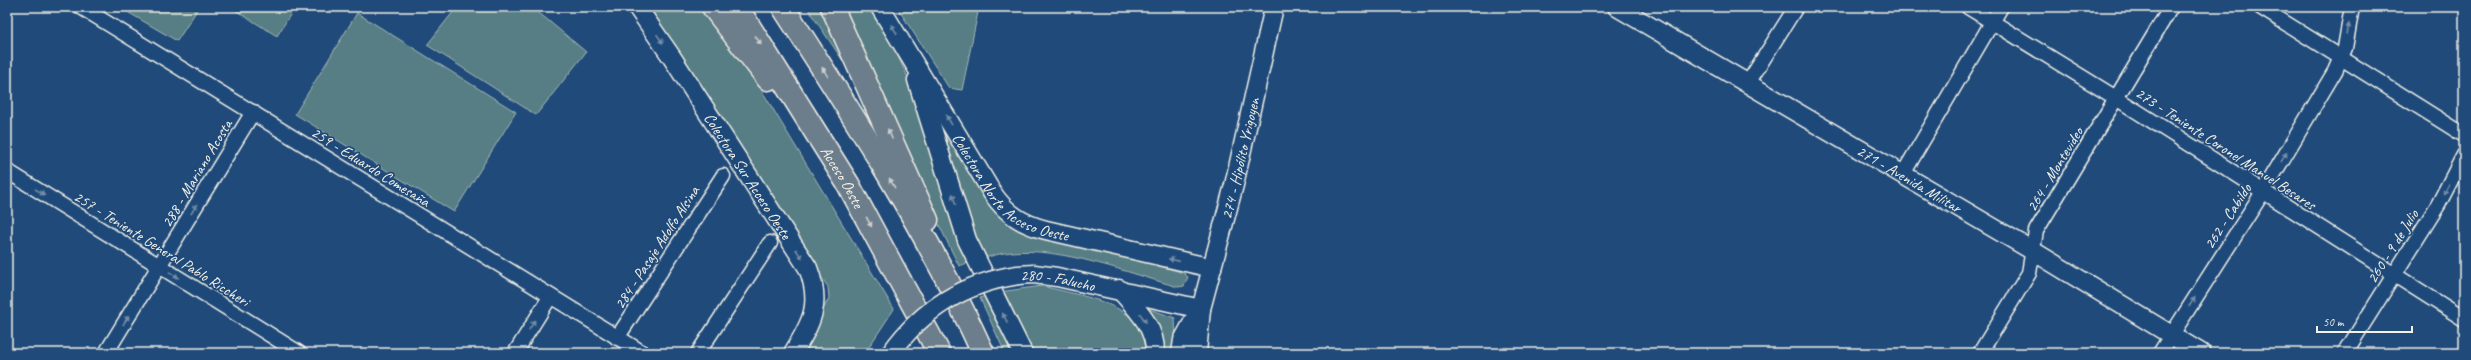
<svg xmlns="http://www.w3.org/2000/svg" width="2471" height="360" viewBox="0 0 2471 360" font-family="Caveat,sans-serif">
<style>
.green{fill:#577e84;stroke:#a6b8b6}
.lines{fill:none;stroke-linecap:round;stroke-linejoin:round}
.minor-casing{stroke:#f4f1e8;stroke-width:17}
.tertiary-casing{stroke:#f4f1e8;stroke-width:21}
.motorway-casing{stroke:#f4f1e8;stroke-width:25}
.minor{stroke:#1f4a7a;stroke-width:14}
.tertiary{stroke:#1f4a7a;stroke-width:18}
.motorway{stroke:#6c7d8b;stroke-width:22}
.tertiary-bridge-casing{stroke:#f4f1e8;stroke-width:21;stroke-linecap:butt}
.tertiary-bridge{stroke:#1f4a7a;stroke-width:18}
.oneway{fill:#748da6}
.oneway2{fill:#cbcecc}
.labels{text-anchor:middle;stroke-width:3.5;stroke-linejoin:round;paint-order:stroke}
.street-label{font-size:16px;fill:#f4f1e8;stroke:#1f4a7a}
</style>
<rect width="100%" height="100%" fill="#1f4a7a"/>
<filter id="ink" filterUnits="userSpaceOnUse"><feTurbulence type="fractalNoise" baseFrequency=".025" numOctaves="2"/><feDisplacementMap in="SourceGraphic" scale="8" xChannelSelector="R" yChannelSelector="G"/><feConvolveMatrix kernelMatrix="1 2 1 2 8 2 1 2 1" color-interpolation-filters="sRGB"/></filter>
<g filter="url(#ink)">
<g class="green">
<polygon points="119,7 199,7 177,41"/>
<polygon points="230,7 295,7 277,36"/>
<polygon points="457,7 532,7 586,52 536,115 427,45"/>
<polygon points="646,7 700,7 756,81 894,309 865,353 799,353 829,298 828,287"/>
<polygon points="807,7 823,7 866,95 814,18"/>
<polygon points="840,7 874,7 877,12 911,84 970,262 959,266 889,122"/>
<polygon points="897,7 979,7 962,90 949,88"/>
<polygon points="357,13 516,112 454,212 295,114"/>
<path d="M937 117 1009 223 1184 273 1188 277 1184 286 1178 287C1129 273 1061 247 1011 252 1001 253 991 256 981 259Z"/>
<path d="M1042 286C1079 296 1146 302 1148 353H1029L999 292Z"/>
<polygon points="989,294 1020,353 1005,353 980,298"/>
<polygon points="1141,306 1175,318 1176,344 1174,353 1161,353"/>
</g>
<g class="lines">
<g class="minor-casing">
<g id="minor">
<polyline points="81,7 643,353"/>
<polyline points="1968,7 2116,98 2464,319"/>
<polyline points="2260,7 2464,135"/>
<polyline points="1748,83 1796,7"/>
<polyline points="7,171 299,353"/>
<polyline points="1903,174 2001,7"/>
<polyline points="617,338 723,176"/>
<polyline points="106,353 253,112"/>
<polyline points="515,353 550,297"/>
<polyline points="698,353 770,243"/>
<polyline points="1980,353 2029,273 2036,231 2171,7"/>
<polyline points="2160,353 2263,192 2335,71 2345,48 2352,7"/>
<polyline points="2345,353 2438,205 2464,155"/>
</g>
</g>
<g class="tertiary-casing">
<g id="tertiary">
<path id="s1" d="M637 7 671 56 808 268C822 304 812 322 793 353"/>
<path id="s2" d="M880 7 993 194C1007 214 1022 224 1046 230L1212 268"/>
<path id="s3" d="M1617 7 2033 251 2201 353"/>
<polyline points="917,80 967,240 1023,353"/>
<path id="s4" d="M1018 275 1034 274 1057 277 1201 309"/>
<path d="M1119 289C1135 307 1156 327 1155 353"/>
<polyline points="1181,353 1183,340 1198,313"/>
<path id="s5" d="M1197 353 1201 309 1234 185 1274 7"/>
</g>
</g>
<g class="motorway-casing">
<g id="motorway">
<polyline points="713,7 768,79"/>
<path id="s6" d="M737 7 848 184 939 353"/>
<path d="M783 7C855 118 928 232 983 353"/>
<polyline points="832,7 927,220"/>
</g>
</g>
<use href="#minor" class="minor"/>
<use href="#tertiary" class="tertiary"/>
<use href="#motorway" class="motorway"/>
<g class="tertiary-bridge-casing">
<path id="tertiary-bridge" d="M891 353C922 309 965 283 1018 275"/>
</g>
<use href="#tertiary-bridge" class="tertiary-bridge"/>
</g>
<defs><path id="oneway-solid" d="M-6-.8H1V-3.2L6.5 0L1 3.2V.8H-6Z"/></defs>
<g class="oneway">
<use href="#oneway-solid" transform="translate(894 29) rotate(-122)"/>
<use href="#oneway-solid" transform="translate(2348 29) rotate(-80)"/>
<use href="#oneway-solid" transform="translate(660 39) rotate(55)"/>
<use href="#oneway-solid" transform="translate(949 120) rotate(-120)"/>
<use href="#oneway-solid" transform="translate(2284 157) rotate(-59)"/>
<use href="#oneway-solid" transform="translate(2446 190) rotate(118)"/>
<use href="#oneway-solid" transform="translate(40 192) rotate(32)"/>
<use href="#oneway-solid" transform="translate(954 199) rotate(-107)"/>
<use href="#oneway-solid" transform="translate(194 209) rotate(-59)"/>
<use href="#oneway-solid" transform="translate(799 254) rotate(57)"/>
<use href="#oneway-solid" transform="translate(1174 260) rotate(-167)"/>
<use href="#oneway-solid" transform="translate(174 275) rotate(32)"/>
<use href="#oneway-solid" transform="translate(2192 302) rotate(-57)"/>
<use href="#oneway-solid" transform="translate(1005 318) rotate(-117)"/>
<use href="#oneway-solid" transform="translate(1143 318) rotate(55)"/>
<use href="#oneway-solid" transform="translate(126 320) rotate(-58)"/>
<use href="#oneway-solid" transform="translate(532 325) rotate(-58)"/>
</g>
<g class="oneway2">
<use href="#oneway-solid" transform="translate(758 40) rotate(56)"/>
<use href="#oneway-solid" transform="translate(825 72) rotate(-122)"/>
<use href="#oneway-solid" transform="translate(890 134) rotate(-114)"/>
<use href="#oneway-solid" transform="translate(892 183) rotate(-120)"/>
<use href="#oneway-solid" transform="translate(869 222) rotate(61)"/>
</g>
</g>
<g class="labels">
<g class="street-label">
<text transform="translate(2226 148) rotate(33)" y="6">273 - Teniente Coronel Manuel Besares</text>
<text dy="6" stroke="none"><textPath href="#s5" startOffset="200">274 - Hipólito Yrigoyen</textPath></text>
<text transform="translate(371 166) rotate(32)" y="6">259 - Eduardo Comesaña</text>
<text transform="translate(2054 169) rotate(-59)" y="6">264 - Montevideo</text>
<text transform="translate(196 173) rotate(-59)" y="6">288 - Mariano Acosta</text>
<text dy="6" stroke="none"><textPath href="#s1" startOffset="202">Colectora Sur Acceso Oeste</textPath></text>
<text dy="6" stroke="none"><textPath href="#s6" startOffset="200">Acceso Oeste</textPath></text>
<text dy="6" stroke="none"><textPath href="#s3" startOffset="339">271 - Avenida Militar</textPath></text>
<text dy="6" stroke="none"><textPath href="#s2" startOffset="228">Colectora Norte Acceso Oeste</textPath></text>
<text transform="translate(2227 216) rotate(-57)" y="6">262 - Cabildo</text>
<text transform="translate(2392 246) rotate(-58)" y="6">260 - 9 de Julio</text>
<text transform="translate(656 247) rotate(-57)" y="6">284 - Pasaje Adolfo Alsina</text>
<text transform="translate(162 248) rotate(32)" y="6">257 - Teniente General Pablo Riccheri</text>
<text dy="6" stroke="none"><textPath href="#s4" startOffset="40">280 - Falucho</textPath></text>
</g>
</g>
<rect width="2471" height="360" fill="none" stroke="#1f4a7a" stroke-width="24"/>
<rect x="12" y="12" width="2447" height="336" fill="none" stroke="#f4f1e8" stroke-width="1.5" filter="url(#ink)"/>
<path d="M2317 326v6h95v-6" fill="none" stroke="#f4f1e8" stroke-width="2"/>
<text x="2323" y="326" font-size="12" fill="#f4f1e8" stroke="#1f4a7a" stroke-width="3" paint-order="stroke">50 m</text>
</svg>
